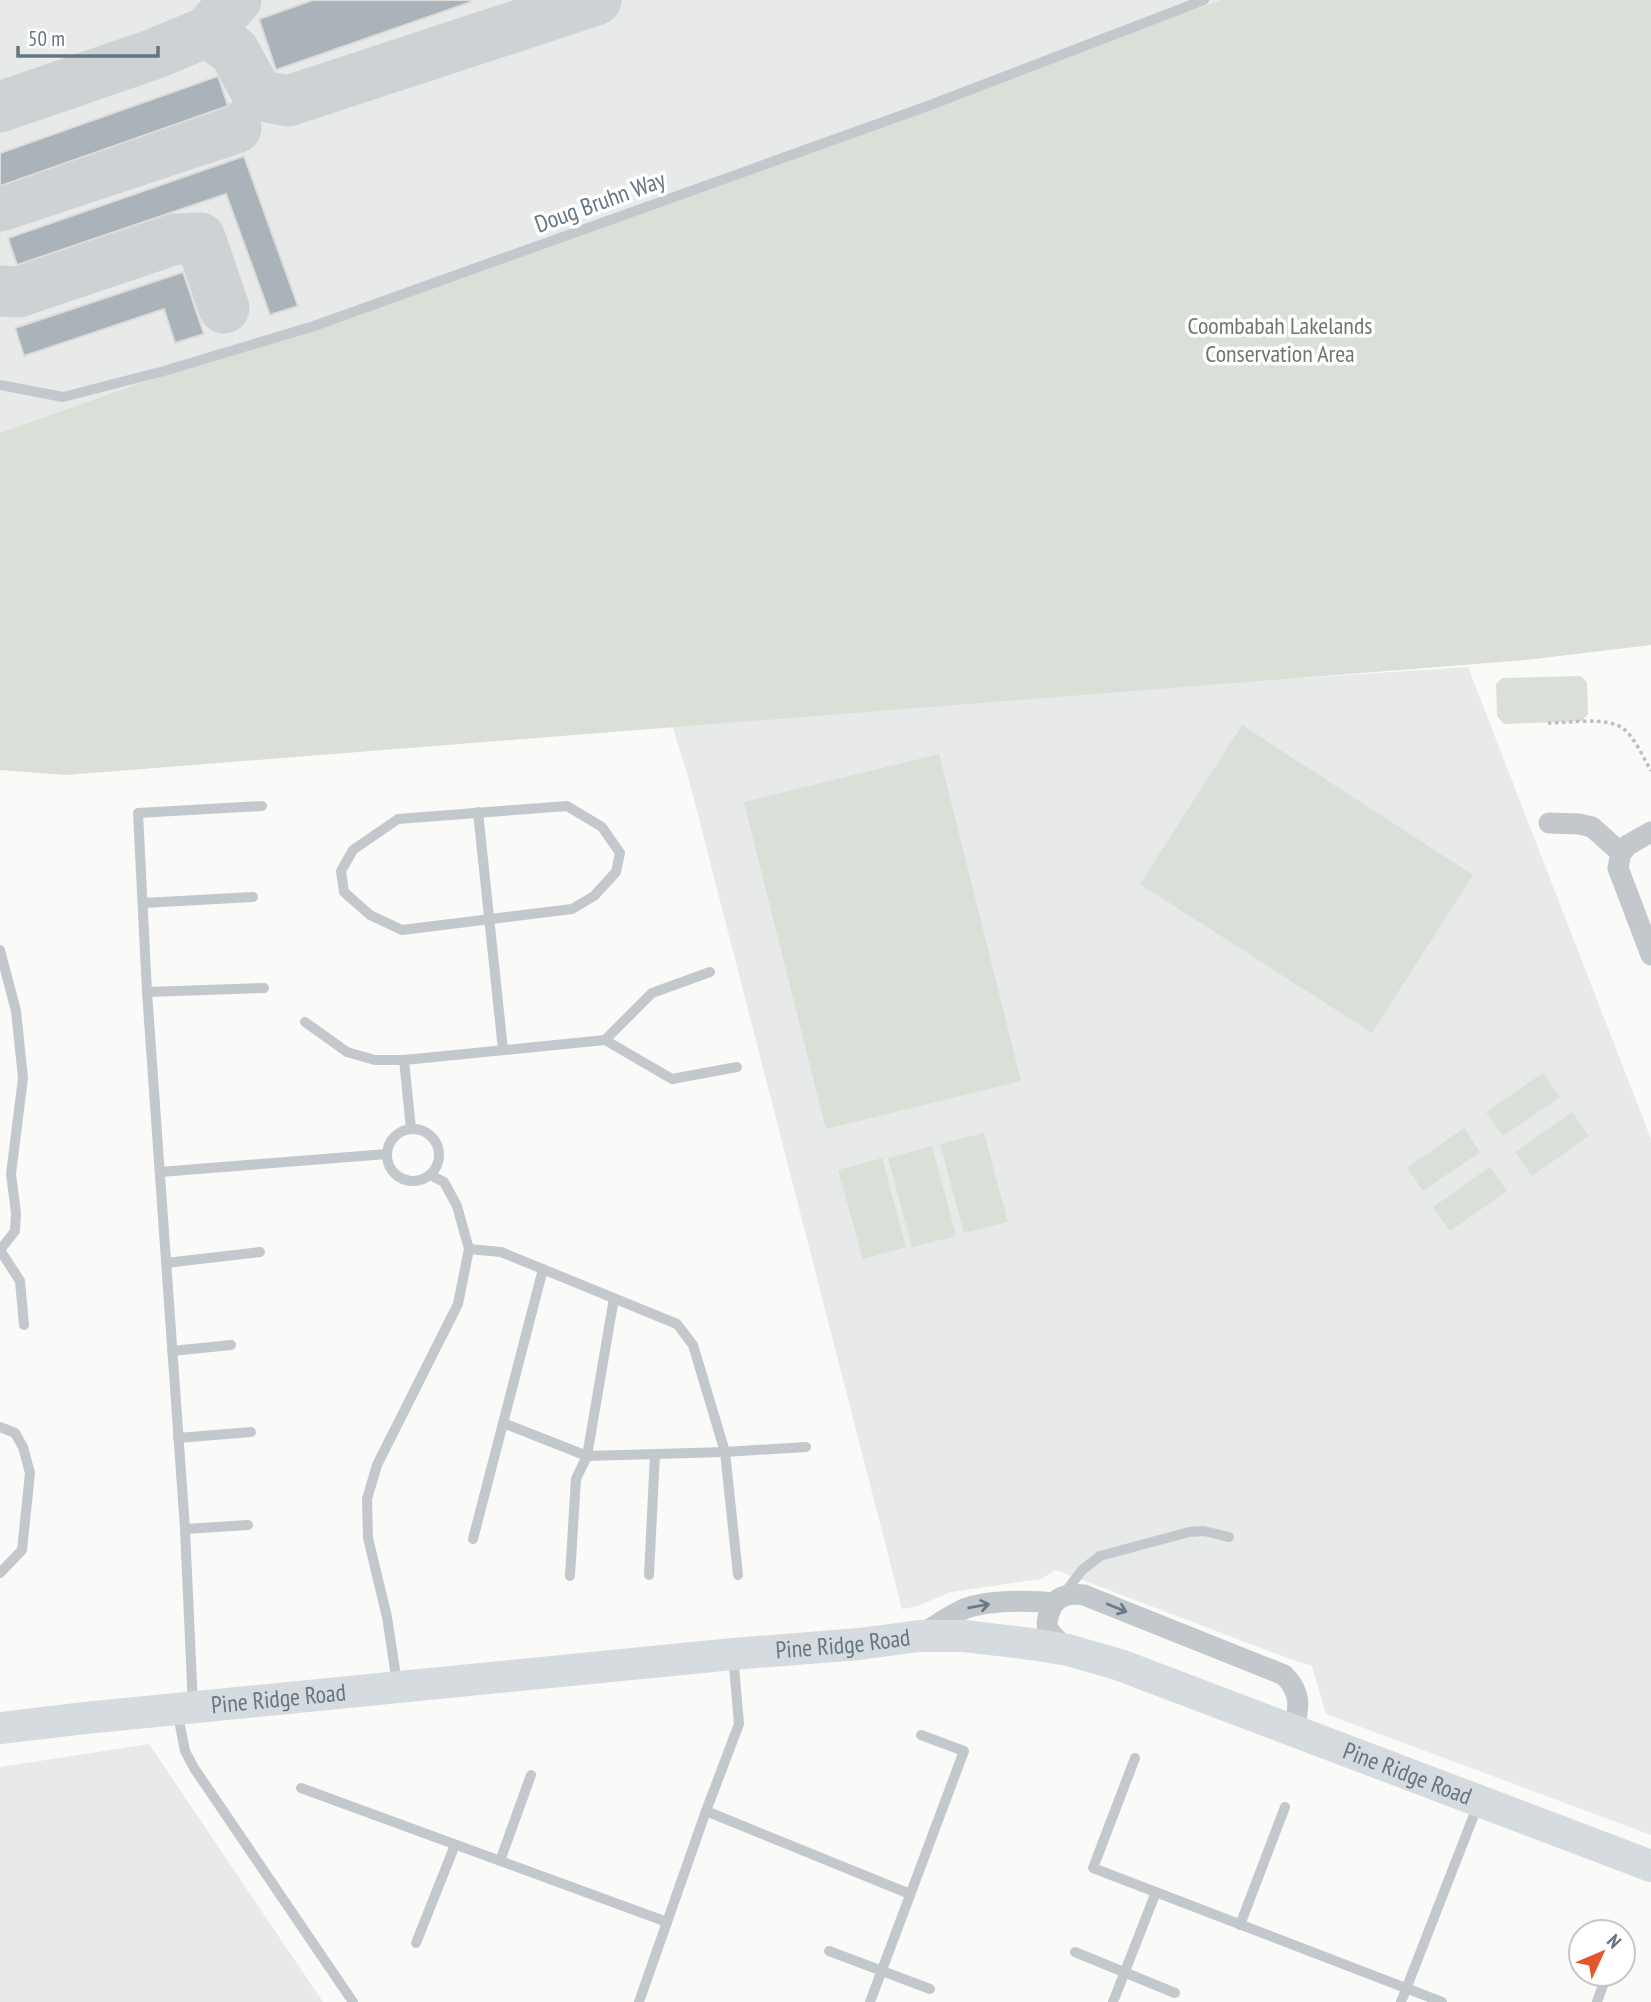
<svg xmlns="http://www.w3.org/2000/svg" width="1651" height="2002" viewBox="0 0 1651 2002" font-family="'PT Sans Narrow',sans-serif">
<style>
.built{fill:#e8e9e9}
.green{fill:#dadfd7}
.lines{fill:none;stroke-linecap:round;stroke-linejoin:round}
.taxiway{stroke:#ced2d4;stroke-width:51}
.building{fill:#aab3b9;stroke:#dcdcda;stroke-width:2}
.path{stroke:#bbbfc2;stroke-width:3.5;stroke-dasharray:3.5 3.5;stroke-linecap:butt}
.lane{stroke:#c3c8cc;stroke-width:10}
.street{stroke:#c3c8cc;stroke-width:21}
.secondary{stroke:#d6dbdf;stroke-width:32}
.oneway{stroke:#6a7a87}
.labels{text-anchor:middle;stroke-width:7;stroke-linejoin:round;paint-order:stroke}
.street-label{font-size:24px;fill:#657683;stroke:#fff}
.park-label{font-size:24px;fill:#687a64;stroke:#fff}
</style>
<rect width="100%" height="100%" fill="#fafaf8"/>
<g class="built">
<polygon points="0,0 1255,0 0,447"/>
<polygon points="1468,667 1651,1139 1651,1835 1326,1714 1312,1666 1287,1658 1056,1570 1041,1579 951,1592 918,1606 902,1609 688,776 670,719"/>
<polygon points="149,1744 323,2002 0,2002 0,1767"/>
</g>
<g class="green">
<polygon points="1222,0 1651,0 1651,645 1526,660 66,775 0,770 0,433"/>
<polygon points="1580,676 1587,682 1588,714 1582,721 1504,724 1497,716 1496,684 1502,678"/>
<polygon points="1242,725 1473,875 1372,1033 1140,884"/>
<polygon points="939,754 1021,1081 826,1129 744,802"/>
<polygon points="1543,1073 1560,1097 1503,1136 1486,1112"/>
<polygon points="1572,1112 1589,1136 1532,1176 1515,1152"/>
<polygon points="1464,1128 1480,1152 1423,1191 1407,1168"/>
<polygon points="984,1133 1008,1222 964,1233 940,1144"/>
<polygon points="932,1146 956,1236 912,1247 888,1158"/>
<polygon points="882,1158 906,1247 863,1259 838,1170"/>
<polygon points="1490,1167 1507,1191 1450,1231 1433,1207"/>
</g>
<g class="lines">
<g class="taxiway">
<polyline points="207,32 234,51 258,95 288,101 596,0"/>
<polyline points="0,107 154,54 207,32 236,0"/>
<polyline points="0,206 236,128"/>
<polyline points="0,291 18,292 175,239 200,238 224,308"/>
</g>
</g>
<g class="building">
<polygon points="313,0 470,0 471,2 276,70 259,19"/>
<polygon points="218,76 228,106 0,186 0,153"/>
<polygon points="244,156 298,306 270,315 226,194 17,265 8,238"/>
<polygon points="183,272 204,334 175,343 164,309 24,356 15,328"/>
</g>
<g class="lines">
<path class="path" d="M1548 723C1569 723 1607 716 1624 729 1636 740 1643 757 1651 771"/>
<g class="lane">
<polyline points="0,385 63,397 164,371 314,326 925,107 1204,0"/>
<polygon points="567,806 602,827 620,853 616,872 594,896 572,909 402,930 370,915 344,892 341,871 353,850 398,819"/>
<polyline points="478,812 503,1050"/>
<polyline points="143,903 253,897"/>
<polyline points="0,950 16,1011 23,1078 11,1174 16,1213 15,1231 0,1250"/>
<polyline points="147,992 264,988"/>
<polyline points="305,1022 347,1052 375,1060 404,1060 605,1040 672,1079 737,1067"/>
<polyline points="605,1040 652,993 710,972"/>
<polyline points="404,1060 411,1129"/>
<circle cx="413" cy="1155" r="26"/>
<polyline points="160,1172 387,1154"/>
<polyline points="469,1249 501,1252 677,1324 693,1345 725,1452 738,1575"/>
<polyline points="0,1250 20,1281 24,1325"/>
<polyline points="166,1263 260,1252"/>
<polyline points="172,1351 231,1345"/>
<polyline points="503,1423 587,1456 725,1452 806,1447"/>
<polyline points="0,1427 15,1433 23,1447 30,1473 22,1550 0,1573"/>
<polyline points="178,1438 251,1432"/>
<polyline points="185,1529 248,1525"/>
<polyline points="473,1539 543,1269"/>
<polyline points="649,1575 655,1454"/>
<polyline points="570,1576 576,1479 587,1456 614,1298"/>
<polyline points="1064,1594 1082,1570 1100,1556 1189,1532 1204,1531 1229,1537"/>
<polyline points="397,1683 387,1617 368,1538 367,1499 377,1465 458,1304 469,1249 457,1206 444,1182 430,1175"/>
<polyline points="193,1706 185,1529 147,992 138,813 262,806"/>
<polyline points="177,1710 185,1751 194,1768 353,2002"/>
<polyline points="1135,1758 1093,1868 1442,2002"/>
<polyline points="301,1788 667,1922"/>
<polyline points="706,1811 910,1894"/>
<polyline points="500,1861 531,1775"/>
<polyline points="1240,1925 1285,1807"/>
<polyline points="416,1943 455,1845"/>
<polyline points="829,1951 930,1989"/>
<polyline points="1075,1952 1175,1993"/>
<polyline points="639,2002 706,1811 739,1724 733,1655"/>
<polyline points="870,2002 964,1751 921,1735"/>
<polyline points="1113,2002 1156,1892"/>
<polyline points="1401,2002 1479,1802"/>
<polyline points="1597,2002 1607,1974"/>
</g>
<g class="street">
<polyline points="1549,823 1579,824 1592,827 1621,853 1628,845 1651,832"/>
<polyline points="1621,853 1618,868 1651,955"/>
<path d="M921 1635C935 1626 949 1616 964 1609 986 1600 1031 1600 1054 1603"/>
<path d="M1068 1650C1062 1644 1051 1636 1048 1628 1046 1622 1048 1616 1050 1611 1056 1595 1069 1593 1084 1595L1284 1675C1302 1693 1299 1707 1294 1730"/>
</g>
<path class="secondary" id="s1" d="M0 1728 85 1718 733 1654 859 1644 919 1636H964L1031 1644 1068 1650 1120 1665 1651 1866"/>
</g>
<defs><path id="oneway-shaft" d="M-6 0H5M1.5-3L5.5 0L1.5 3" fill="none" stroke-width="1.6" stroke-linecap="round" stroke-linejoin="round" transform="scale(1.75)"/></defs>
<g class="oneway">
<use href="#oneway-shaft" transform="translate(979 1606) rotate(-10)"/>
<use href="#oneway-shaft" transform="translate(1117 1608) rotate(22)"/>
</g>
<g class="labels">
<g class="street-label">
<text transform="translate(600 202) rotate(-20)" y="8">Doug Bruhn Way</text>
<text dy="8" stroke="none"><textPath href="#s1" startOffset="847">Pine Ridge Road</textPath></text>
<text dy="8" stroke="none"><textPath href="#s1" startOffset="280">Pine Ridge Road</textPath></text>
<text dy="8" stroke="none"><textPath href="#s1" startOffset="1435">Pine Ridge Road</textPath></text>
</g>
<g class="park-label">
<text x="1280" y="334">Coombabah Lakelands<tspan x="1280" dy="28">Conservation Area</tspan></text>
</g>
</g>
<g transform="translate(1602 1953) rotate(46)"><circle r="33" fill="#ffffff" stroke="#c1c8cd" stroke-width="2"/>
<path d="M0-5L12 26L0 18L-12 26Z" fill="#e4572e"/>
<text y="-10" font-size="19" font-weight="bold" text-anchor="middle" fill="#657683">N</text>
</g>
<path d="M18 46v10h140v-10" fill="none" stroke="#657683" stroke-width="3.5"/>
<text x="28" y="46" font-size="21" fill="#657683" stroke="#ffffff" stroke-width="5" paint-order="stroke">50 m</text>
</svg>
